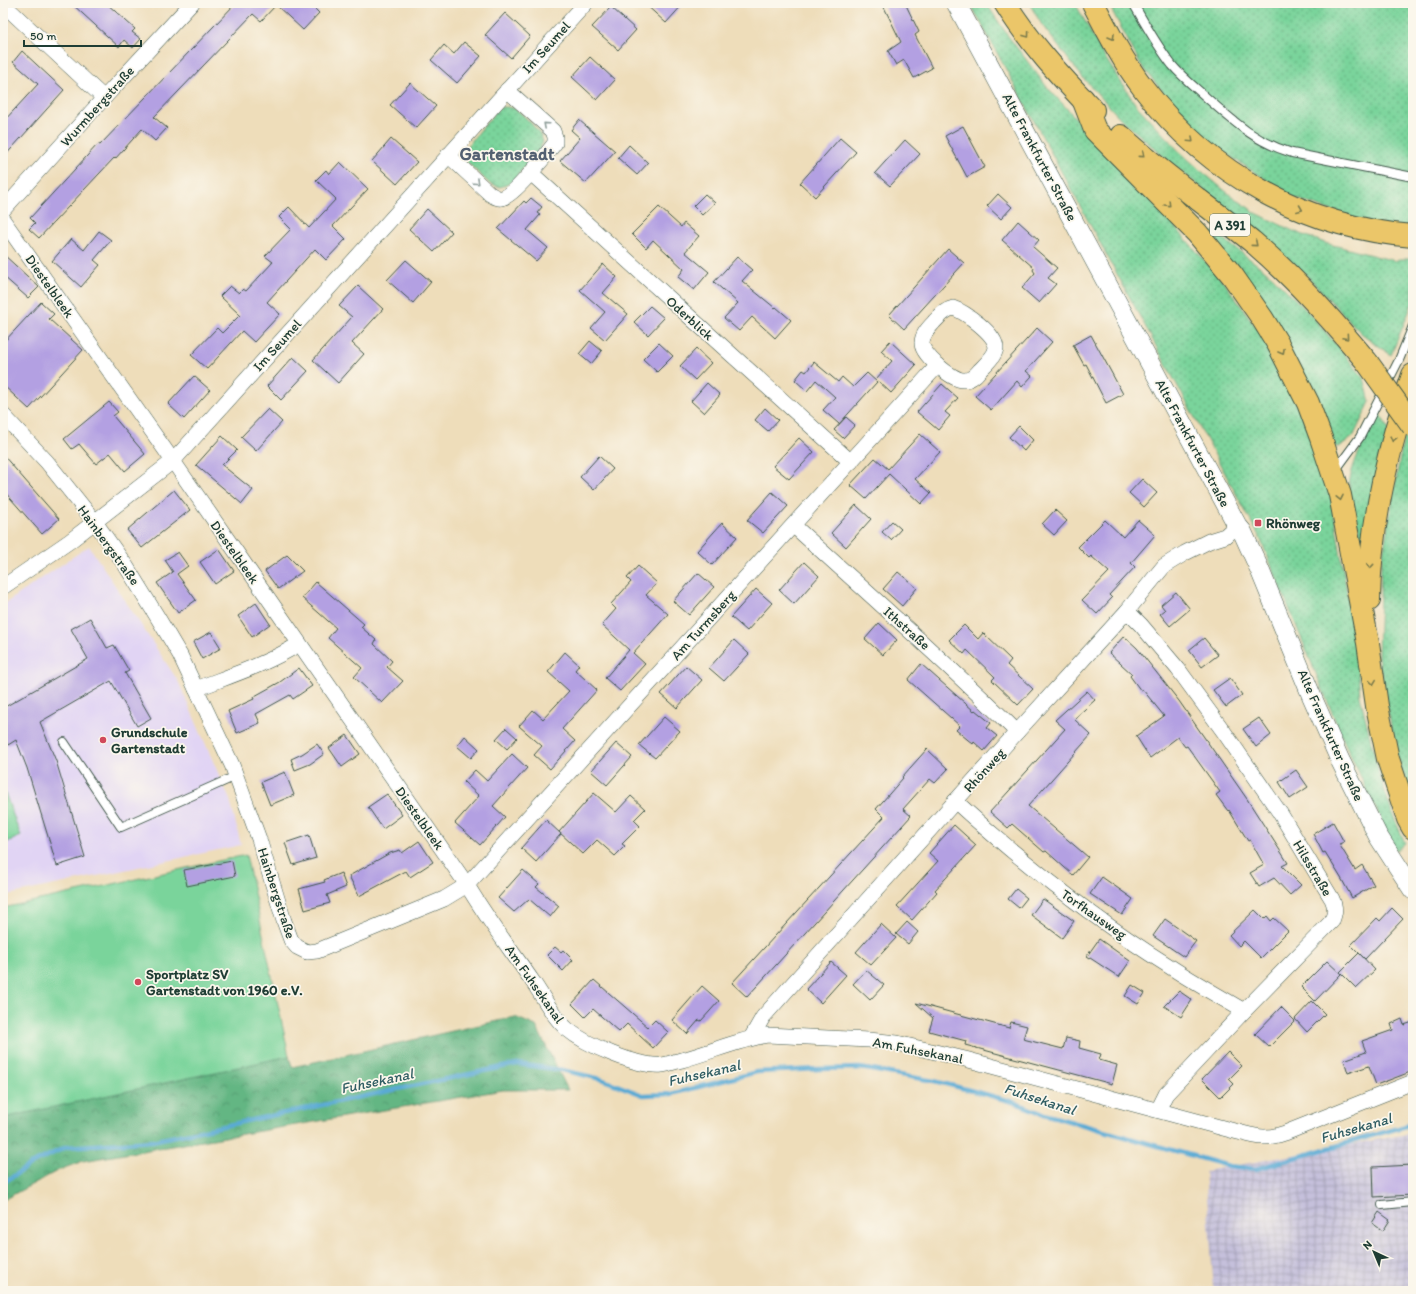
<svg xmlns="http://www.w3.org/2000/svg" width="1416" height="1294" viewBox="0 0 1416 1294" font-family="Itim,sans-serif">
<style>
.built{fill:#e1d4f4}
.industrial{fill:url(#industrial-grid)}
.grass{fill:url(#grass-dots);stroke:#4c8868}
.forest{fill:url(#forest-crowns);stroke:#417a5c}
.park{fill:#7ad49b;stroke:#4c8868}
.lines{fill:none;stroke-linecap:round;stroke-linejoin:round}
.stream{stroke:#5aaad4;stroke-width:4.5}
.building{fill:#b3a0e2}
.service-casing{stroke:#3e5548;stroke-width:10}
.minor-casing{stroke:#3e5548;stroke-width:16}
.tertiary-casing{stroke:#3e5548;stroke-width:20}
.motorway-casing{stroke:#3e5548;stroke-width:24}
.service{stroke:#fff;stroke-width:8}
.minor{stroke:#fff;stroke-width:15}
.tertiary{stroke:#fff;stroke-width:19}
.motorway{stroke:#ebc669;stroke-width:22}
.motorway-bridge-casing{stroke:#3e5548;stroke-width:24;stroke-linecap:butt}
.motorway-bridge{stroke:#ebc669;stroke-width:22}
.oneway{stroke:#7b7b4c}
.oneway2{stroke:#8f9e9a}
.poi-dot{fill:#d1495b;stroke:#fbf7ec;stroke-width:1.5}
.labels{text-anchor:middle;stroke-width:3.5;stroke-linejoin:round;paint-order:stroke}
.shield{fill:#fbf7ec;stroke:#61756b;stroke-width:1}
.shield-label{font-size:13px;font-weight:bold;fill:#1f3d34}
.street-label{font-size:14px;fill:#1f3d34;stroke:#fbf7ec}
.poi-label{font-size:14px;font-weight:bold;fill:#1f3d34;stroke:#fbf7ec;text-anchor:start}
.water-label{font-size:15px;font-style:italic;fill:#315e64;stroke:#fbf7ec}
.district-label{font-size:18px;font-weight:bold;fill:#536071;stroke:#fbf7ec}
</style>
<defs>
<pattern id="industrial-grid" width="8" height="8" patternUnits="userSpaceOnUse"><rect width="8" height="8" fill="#c5c0db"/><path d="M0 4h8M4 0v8" fill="none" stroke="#9f9db2"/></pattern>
<pattern id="grass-dots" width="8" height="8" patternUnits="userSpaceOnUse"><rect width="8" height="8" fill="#7ad49b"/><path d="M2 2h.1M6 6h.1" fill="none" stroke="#63ad7f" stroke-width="1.8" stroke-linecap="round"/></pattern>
<pattern id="forest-crowns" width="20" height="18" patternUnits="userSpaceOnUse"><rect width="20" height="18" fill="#63b683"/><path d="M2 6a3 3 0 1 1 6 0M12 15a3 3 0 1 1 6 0" fill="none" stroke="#51956c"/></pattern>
</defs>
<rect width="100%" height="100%" fill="#fbf7ec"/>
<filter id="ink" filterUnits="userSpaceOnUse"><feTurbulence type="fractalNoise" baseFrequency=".025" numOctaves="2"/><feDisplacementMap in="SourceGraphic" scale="8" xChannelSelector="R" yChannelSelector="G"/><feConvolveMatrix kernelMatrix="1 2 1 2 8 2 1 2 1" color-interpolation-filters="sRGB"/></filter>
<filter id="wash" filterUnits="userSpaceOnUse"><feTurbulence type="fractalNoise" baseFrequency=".012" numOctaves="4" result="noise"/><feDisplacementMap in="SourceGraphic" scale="16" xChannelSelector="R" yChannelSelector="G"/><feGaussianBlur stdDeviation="0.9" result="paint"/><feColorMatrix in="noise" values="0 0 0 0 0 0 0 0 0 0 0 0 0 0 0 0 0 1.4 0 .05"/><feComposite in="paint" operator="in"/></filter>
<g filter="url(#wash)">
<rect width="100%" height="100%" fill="#eeddba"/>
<polygon class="built" points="89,546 178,681 230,800 241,845 3,896 3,605"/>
<polygon class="industrial" points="1413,1133 1413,1291 1214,1291 1205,1171"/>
<g class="grass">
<polygon points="970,3 986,3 1008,36 1047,87 1170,221 1226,285 1269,345 1309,429 1331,495 1356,647 1360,696 1379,774 1392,813 1405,843 1396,851 1343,739 1260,538"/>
<polygon points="1029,3 1075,3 1104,56 1136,105 1178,150 1200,170 1229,194 1256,213 1293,231 1325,243 1395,261 1399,259 1413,259 1413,302 1391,355 1361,333 1300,269 1171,163 1121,119 1083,78 1042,25"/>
<polygon points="1108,3 1413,3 1413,226 1383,228 1294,198 1214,146 1167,97 1141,65"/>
<path d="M502 107C507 107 511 107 515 109 523 114 542 133 543 142L539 150 511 183 500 187 490 184 467 162 463 154 464 150 498 109Z"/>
<polygon points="1213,231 1271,275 1313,317 1364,378 1370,402 1353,437 1339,447 1332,446 1211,235"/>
<path d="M1379 413 1389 429 1366 541 1362 542 1349 493C1347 469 1368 434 1379 413Z"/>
<polygon points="1404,435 1413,449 1413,807 1396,752 1378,657 1381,565"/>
</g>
<polygon class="forest" points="515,1017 536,1026 568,1090 503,1090 83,1161 59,1170 3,1200 3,1118 289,1056 292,1067"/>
<g class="park">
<polygon points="3,788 21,836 3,844"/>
<polygon points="246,855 289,1056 3,1118 3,908"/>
</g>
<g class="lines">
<polyline class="stream" points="3,1183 33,1163 66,1147 152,1141 517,1064 562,1070 601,1079 643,1095 671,1094 757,1072 819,1069 860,1068 934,1081 981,1093 1013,1102 1044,1114 1229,1166 1256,1169 1413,1124"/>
</g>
<g id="blocks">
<g class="building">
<polygon points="71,3 106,3 135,29 132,32 141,39 133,48 124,40 119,47"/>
<polygon points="236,3 309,3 319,13 303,30 276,5 261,21 253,14 154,117 167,128 155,141 142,129 115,159 114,158 39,238 29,229 35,223 30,218 98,144 100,145"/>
<polygon points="644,3 684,3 666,23"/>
<polygon points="882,3 905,3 919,32 915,35 932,68 914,78 904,60 896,65 888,51 901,42"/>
<polygon points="611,7 636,30 618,50 592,27"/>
<polygon points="505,13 530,36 511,58 485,35"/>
<polygon points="464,42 481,56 457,83 431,60 444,45 454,54"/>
<polygon points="22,51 64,90 3,158 3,122 38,84 13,62"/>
<polygon points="590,57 615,80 597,100 572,77"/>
<polygon points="410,83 436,106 416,128 390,105"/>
<polygon points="579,120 615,151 586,183 560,161 580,138 571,130"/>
<polygon points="963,126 985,167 967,177 945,136"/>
<polygon points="840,138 856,152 815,197 800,183"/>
<polygon points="391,139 417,162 397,184 372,161"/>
<polygon points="905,140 920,154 890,186 875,173"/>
<polygon points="629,145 648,163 637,175 618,158"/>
<polygon points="340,162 368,189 333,226 346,239 326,260 315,249 267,302 280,314 254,342 242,331 207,369 191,355 217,328 222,333 240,315 220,296 230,286 239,293 243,289 246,291 273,262 265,256 291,229 279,217 289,207 309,228 336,199 316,180 326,170 329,174"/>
<polygon points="705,194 715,203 702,215 693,206"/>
<polygon points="998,194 1012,207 1001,219 987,206"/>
<polygon points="531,198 542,207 537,213 540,215 527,230 548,248 536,261 498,229 524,201 526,203"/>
<polygon points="659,207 681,227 684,223 699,236 685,252 709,272 694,290 678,277 684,269 653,240 646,248 632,234"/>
<polygon points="427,209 452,232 434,252 409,229"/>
<polygon points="1018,221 1039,240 1033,247 1057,268 1048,278 1056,284 1039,303 1022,288 1035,273 1033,270 1034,268 1002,240"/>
<polygon points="99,231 111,240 94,260 100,265 81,287 52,261 71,239 84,250"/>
<polygon points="948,249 964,263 904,329 889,315"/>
<polygon points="3,254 39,287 28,298 3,276"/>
<polygon points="737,257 752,270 742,281 775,308 776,307 791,320 775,338 752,317 739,331 724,318 738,303 714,282"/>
<polygon points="406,260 431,282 413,303 387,280"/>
<polygon points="603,264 617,277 603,293 628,314 605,340 591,328 605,312 580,290"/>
<polygon points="358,286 383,309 352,343 364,354 338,383 313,360 352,317 339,306"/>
<polygon points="41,302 54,314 49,319 83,350 29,409 3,385 3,343"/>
<polygon points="650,306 664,318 648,335 634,322"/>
<polygon points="1037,328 1052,342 1026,371 1032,376 1022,387 1017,381 991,410 975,396"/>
<polygon points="1091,335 1123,394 1106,403 1086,364 1084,365 1073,345"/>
<polygon points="590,341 602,351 591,364 579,354"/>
<polygon points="890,341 916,365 891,393 876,379 892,361 881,351"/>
<polygon points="659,343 673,356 657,372 643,359"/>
<polygon points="696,349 711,363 695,380 680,366"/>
<polygon points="293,357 308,371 281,400 267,386"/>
<polygon points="814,362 838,382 842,377 853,387 867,373 877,382 839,424 823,410 835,397 816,380 807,391 795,380 803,370 806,372"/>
<polygon points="194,376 210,390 184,419 168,404"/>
<polygon points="707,383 720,395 704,413 691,401"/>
<polygon points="942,384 958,398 945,412 950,416 938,430 917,412"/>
<polygon points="109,402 118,412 113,416 145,454 125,471 110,453 96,464 79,444 72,449 64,439"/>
<polygon points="765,408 778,420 768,431 755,420"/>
<polygon points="268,409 282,422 256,451 241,437"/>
<polygon points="846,417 855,425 843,438 834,430"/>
<polygon points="1019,426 1033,440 1024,451 1009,437"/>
<polygon points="920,434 940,452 915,479 931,493 921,504 889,474 866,499 850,485 875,458 888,469"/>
<polygon points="222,436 237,450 222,465 253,490 242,504 196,465"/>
<polygon points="799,438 814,452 789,479 773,466"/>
<polygon points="3,455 59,519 42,534 3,490"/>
<polygon points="599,456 613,469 594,490 580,477"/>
<polygon points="1142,479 1157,493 1144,507 1129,493"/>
<polygon points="174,490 190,510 142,548 127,530"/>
<polygon points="772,492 788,506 763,533 747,520"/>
<polygon points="856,505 871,519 846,547 831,533"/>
<polygon points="1055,510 1067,521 1054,535 1042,524"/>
<polygon points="1105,520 1123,537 1138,520 1155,535 1131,563 1135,567 1109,595 1112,598 1097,614 1082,600 1109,572 1091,556 1089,558 1078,547"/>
<polygon points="892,521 901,529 891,540 882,532"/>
<polygon points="722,523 737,537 712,565 697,551"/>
<polygon points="219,549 234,571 215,584 200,562"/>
<polygon points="178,552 188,566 177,574 196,600 178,613 157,583 173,572 165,560"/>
<polygon points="287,555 303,571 278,589 265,571"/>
<polygon points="804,562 819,576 794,604 779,590"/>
<polygon points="638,566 657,583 646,595 668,614 633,653 645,664 620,691 605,678 629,650 602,625 616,609 611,604 631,582 627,578"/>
<polygon points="898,572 917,588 902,606 883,589"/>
<polygon points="698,573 714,587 689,615 673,601"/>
<polygon points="316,582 364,624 361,627 376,640 374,644 392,661 387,667 403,681 382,703 354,677 362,668 328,638 336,628 302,598"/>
<polygon points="756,589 772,603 747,631 731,617"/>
<polygon points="1176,592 1190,609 1170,626 1160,614 1165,610 1161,605"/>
<polygon points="256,603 270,624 252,637 238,616"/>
<polygon points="90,618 107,648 114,645 129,671 125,673 151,718 137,726 111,681 40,722 56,761 85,857 57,866 27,768 16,740 8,745 3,735 3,708 88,659 71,629"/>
<polygon points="879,623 897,640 883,655 865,639"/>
<polygon points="964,625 978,639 983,633 1011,660 1007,665 1033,689 1018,705 992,680 995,677 967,650 964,654 949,640"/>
<polygon points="211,632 221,648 202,659 193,642"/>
<polygon points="1124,636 1137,648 1179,701 1247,799 1288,863 1282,866 1301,885 1290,895 1274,878 1259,887 1250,873 1264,865 1250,840 1248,841 1229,810 1228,811 1216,795 1220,792 1187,746 1185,747 1178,737 1150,758 1136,736 1164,716 1143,690 1141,691 1130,676 1132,674 1109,653"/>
<polygon points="1204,638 1218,655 1202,667 1189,650"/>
<polygon points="734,640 749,654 724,681 709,668"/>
<polygon points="565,652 579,665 575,670 597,690 562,729 575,741 550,769 534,755 542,746 519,726 533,710 543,719 569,691 548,672"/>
<polygon points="921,664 974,711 975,710 991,723 987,728 997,736 984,751 974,742 973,744 956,730 960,726 908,680"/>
<polygon points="686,666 702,680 677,708 661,694"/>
<polygon points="299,668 312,686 293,699 290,695 256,714 260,723 237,733 228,711 254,699 253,697 280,682"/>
<polygon points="1230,678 1242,695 1226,707 1213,690"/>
<polygon points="1087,691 1095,700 1074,719 1091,735 1028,806 1088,857 1073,875 1046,851 1044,852 1012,824 1008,828 990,812 1065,729 1055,720"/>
<polygon points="664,717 680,731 655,758 639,745"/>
<polygon points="1259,718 1271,735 1256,747 1243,729"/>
<polygon points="506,728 517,738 507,749 496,739"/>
<polygon points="347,735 360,754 342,767 329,748"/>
<polygon points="465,736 479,749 471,758 457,746"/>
<polygon points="616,743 632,757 607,785 591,771"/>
<polygon points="317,744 324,754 310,764 295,770 291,759 302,754"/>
<polygon points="927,749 948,769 935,783 930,779 903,809 911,816 747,997 732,983 884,817 876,809 903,778 902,777"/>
<polygon points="512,754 527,768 493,806 505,817 480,845 455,823 479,796 464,782 475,770 487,781"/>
<polygon points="1296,770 1308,787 1290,799 1279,782"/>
<polygon points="285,772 294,795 270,805 261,782"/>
<polygon points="594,793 616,812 631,796 645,809 634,820 640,826 622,844 625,846 615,856 597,840 583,854 559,832"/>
<polygon points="387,794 402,815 383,829 368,807"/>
<polygon points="546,820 561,834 536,862 521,848"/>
<polygon points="1333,822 1344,842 1339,844 1355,870 1362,865 1374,885 1352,898 1341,878 1325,852 1323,853 1313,834"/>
<polygon points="954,825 976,845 935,890 937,892 912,920 897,906 938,861 929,853"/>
<polygon points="309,835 316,858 293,865 285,843"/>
<polygon points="419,841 433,862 410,877 406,871 359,896 349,876 390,853 400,850 402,853"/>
<polygon points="232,861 235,876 187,886 184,870"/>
<polygon points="523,870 539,884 536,887 559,906 550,917 529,899 514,912 498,898"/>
<polygon points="341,873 346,887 327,895 330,903 305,910 299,889 325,882 324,880"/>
<polygon points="1102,877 1133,899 1122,915 1090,894"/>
<polygon points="1016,889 1027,898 1019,908 1008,899"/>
<polygon points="1043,899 1074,921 1062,938 1031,915"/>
<polygon points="1392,908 1403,919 1365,959 1351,945 1377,918 1380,921"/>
<polygon points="1255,910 1264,919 1267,916 1271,921 1274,918 1288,931 1261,958 1244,941 1239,946 1229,935"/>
<polygon points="1165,919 1196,941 1184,957 1153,936"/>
<polygon points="907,922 918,932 908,944 896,934"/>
<polygon points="881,924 896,938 871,965 856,952"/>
<polygon points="1099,939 1130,961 1119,977 1087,956"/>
<polygon points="555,947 561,952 563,950 573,960 563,971 547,955"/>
<polygon points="1359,953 1375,970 1356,988 1340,972"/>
<polygon points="1327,961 1341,974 1315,1001 1301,987"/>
<polygon points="831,962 846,975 821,1003 806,989"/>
<polygon points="866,970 884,985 870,1000 853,984"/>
<polygon points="594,980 648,1027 655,1020 668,1032 653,1048 627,1024 619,1032 593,1009 585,1017 572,1004"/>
<polygon points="1132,985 1145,993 1138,1004 1125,996"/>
<polygon points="702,986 719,1001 701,1021 699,1020 687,1034 672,1020"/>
<polygon points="1179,991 1192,1000 1181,1017 1164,1006"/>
<polygon points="1312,1001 1325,1014 1307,1032 1295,1019"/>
<polygon points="916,1003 1009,1028 1011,1022 1027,1026 1023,1039 1063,1049 1066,1038 1080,1041 1079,1048 1101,1054 1099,1060 1117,1065 1112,1084 965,1045 966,1041 929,1031 933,1018"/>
<polygon points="1281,1007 1295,1021 1269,1047 1255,1034"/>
<polygon points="1402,1019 1404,1025 1413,1022 1413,1071 1376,1085 1369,1066 1348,1073 1344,1060 1366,1052 1362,1041 1393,1030 1391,1024"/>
<polygon points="1228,1052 1242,1066 1229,1079 1234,1084 1222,1096 1222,1095 1220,1097 1202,1079"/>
<polygon points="1413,1165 1413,1195 1374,1197 1373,1167"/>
<polygon points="1379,1212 1390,1220 1383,1231 1372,1223"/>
</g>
</g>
</g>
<g filter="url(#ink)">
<use href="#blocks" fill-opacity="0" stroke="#3e5548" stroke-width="1"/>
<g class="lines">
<g class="service-casing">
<g id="service">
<path d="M1133 3C1145 24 1157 46 1172 65 1183 78 1196 88 1208 99 1235 123 1256 142 1292 153L1413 177"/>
<polyline points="1335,471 1360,437 1399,360 1413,326"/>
<polyline points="64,742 121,827 236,776"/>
<polyline points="1382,1205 1413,1202"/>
</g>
</g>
<g class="minor-casing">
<g id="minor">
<polyline points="3,4 104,98"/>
<path d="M448 155 490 194C494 196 497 199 502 198 514 196 546 155 555 143V137L553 131 507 90"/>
<polyline points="531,173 692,319 851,462"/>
<polyline points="3,210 104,98 192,3"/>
<path d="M3 220 173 461 467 885C487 919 511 950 533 982 544 998 553 1017 567 1029 586 1045 637 1067 662 1065 669 1064 676 1061 682 1060 711 1052 738 1040 767 1035L869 1040 897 1043 965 1059 1238 1132C1258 1137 1265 1140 1285 1133L1413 1082"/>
<path d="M953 308C965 312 996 334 996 348 995 356 986 364 980 370 976 375 970 381 963 380 952 380 921 354 922 343 922 334 929 328 934 322 940 316 944 310 953 308Z"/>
<polyline points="3,415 47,462 95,522 126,566 158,618 180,655 232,765 259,839 284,921 291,940 297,947 307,952 317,951 444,899 467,885 938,365"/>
<path d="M794 526C869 594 945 661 1017 732"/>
<polyline points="3,587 70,541 173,461 586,3"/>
<path d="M1127 611 1141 625 1178 669 1224 732 1280 813 1332 899C1336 908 1335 913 1332 921L1244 1011 1166 1094 1158 1110"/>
<path d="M196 689C232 675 267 664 299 644"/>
<path d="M955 801C1022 862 1092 918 1169 966 1193 982 1219 996 1244 1011"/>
<polyline points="751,1038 763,1017 1017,732 1127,611 1164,566 1185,553 1209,541 1225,536 1237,525"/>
</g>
</g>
<g class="tertiary-casing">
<polyline id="tertiary" points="956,3 1237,525 1242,531 1259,568 1312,697 1340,760 1378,836 1413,890"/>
</g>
<g class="motorway-casing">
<g id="motorway">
<path d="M1005 3C1029 42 1061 77 1093 110"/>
<path d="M1093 3C1108 32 1124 63 1144 89 1209 174 1306 228 1413 236"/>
<polyline points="1083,99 1095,130 1197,233 1232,275 1262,318 1278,344 1308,403 1321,438 1340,495 1368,643 1377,706 1388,759 1408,819 1413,828"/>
<path d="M1121 136C1163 175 1210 207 1254 243 1296 279 1332 320 1367 362"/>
<path d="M1369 600C1370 523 1388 448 1413 375"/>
</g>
</g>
<use href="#service" class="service"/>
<use href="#minor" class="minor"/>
<use href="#tertiary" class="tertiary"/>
<use href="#motorway" class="motorway"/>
<g class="motorway-bridge-casing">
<polyline id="motorway-bridge" points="1367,362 1413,426"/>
</g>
<use href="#motorway-bridge" class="motorway-bridge"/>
</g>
<defs><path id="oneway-chevron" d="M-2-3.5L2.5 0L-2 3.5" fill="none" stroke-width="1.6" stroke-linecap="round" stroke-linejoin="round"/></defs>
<g class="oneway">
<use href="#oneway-chevron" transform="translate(1027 35) rotate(54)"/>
<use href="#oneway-chevron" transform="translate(1112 37) rotate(60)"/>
<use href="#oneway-chevron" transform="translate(1191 140) rotate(43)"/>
<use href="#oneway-chevron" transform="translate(1142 155) rotate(40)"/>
<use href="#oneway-chevron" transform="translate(1168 204) rotate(45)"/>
<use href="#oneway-chevron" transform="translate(1300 209) rotate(22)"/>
<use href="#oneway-chevron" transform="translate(1255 244) rotate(41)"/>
<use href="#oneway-chevron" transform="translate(1346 337) rotate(49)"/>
<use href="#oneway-chevron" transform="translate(1282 352) rotate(61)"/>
<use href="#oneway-chevron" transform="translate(1393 439) rotate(105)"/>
<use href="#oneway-chevron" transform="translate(1340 498) rotate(78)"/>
<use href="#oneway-chevron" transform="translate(1370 566) rotate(96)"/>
<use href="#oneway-chevron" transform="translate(1373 682) rotate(82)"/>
</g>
<g class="oneway2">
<use href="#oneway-chevron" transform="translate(546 125) rotate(-138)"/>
<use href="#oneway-chevron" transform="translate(477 182) rotate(43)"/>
</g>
</g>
<g class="poi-dot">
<rect x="1254" y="519" width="8" height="8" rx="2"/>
<circle cx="103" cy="740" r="4"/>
<circle cx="138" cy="982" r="4"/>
</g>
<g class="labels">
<rect class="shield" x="1210" y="214" width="40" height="22" rx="3"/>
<g class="shield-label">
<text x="1230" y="230">A 391</text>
</g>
<g class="street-label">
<text transform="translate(546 47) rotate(-48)" y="5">Im Seumel</text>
<text transform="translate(97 106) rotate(-48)" y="5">Wurmbergstraße</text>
<text transform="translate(1040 157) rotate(62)" y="5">Alte Frankfurter Straße</text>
<text transform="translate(50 286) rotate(55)" y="5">Diestelbleek</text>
<text transform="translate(690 318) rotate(42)" y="5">Oderblick</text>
<text transform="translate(277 345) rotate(-48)" y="5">Im Seumel</text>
<text transform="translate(1193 443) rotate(62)" y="5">Alte Frankfurter Straße</text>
<text transform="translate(109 545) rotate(54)" y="5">Hainbergstraße</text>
<text transform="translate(235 552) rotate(55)" y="5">Diestelbleek</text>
<text transform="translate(703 625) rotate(-48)" y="5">Am Turmsberg</text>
<text transform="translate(907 628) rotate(42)" y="5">Ithstraße</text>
<text transform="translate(1331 735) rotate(66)" y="5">Alte Frankfurter Straße</text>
<text transform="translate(984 770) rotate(-48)" y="5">Rhönweg</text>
<text transform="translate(420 818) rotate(55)" y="5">Diestelbleek</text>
<text transform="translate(1313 868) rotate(59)" y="5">Hilsstraße</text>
<text transform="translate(277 893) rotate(72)" y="5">Hainbergstraße</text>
<text transform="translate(1094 914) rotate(35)" y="5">Torfhausweg</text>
<text transform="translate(535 984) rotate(55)" y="5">Am Fuhsekanal</text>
<text transform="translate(918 1050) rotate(11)" y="5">Am Fuhsekanal</text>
</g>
<g class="poi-label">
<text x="1266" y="528">Rhönweg</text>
<text x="111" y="737">Grundschule<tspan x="111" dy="16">Gartenstadt</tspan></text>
<text x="146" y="979">Sportplatz SV<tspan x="146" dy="16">Gartenstadt von 1960 e.V.</tspan></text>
</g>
<g class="water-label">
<text transform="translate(704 1073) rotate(-13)" y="5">Fuhsekanal</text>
<text transform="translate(377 1081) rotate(-12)" y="5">Fuhsekanal</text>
<text transform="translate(1040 1099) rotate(18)" y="5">Fuhsekanal</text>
<text transform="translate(1356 1128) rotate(-16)" y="5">Fuhsekanal</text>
</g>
<g class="district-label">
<text x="507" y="160">Gartenstadt</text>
</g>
</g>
<rect width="1416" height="1294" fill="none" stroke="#fbf7ec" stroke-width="16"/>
<g transform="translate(1374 1252) rotate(316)" stroke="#fbf7ec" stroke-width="3" paint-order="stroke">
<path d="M0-3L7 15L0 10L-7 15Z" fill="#1f3d34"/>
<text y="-6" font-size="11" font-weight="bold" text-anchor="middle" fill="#1f3d34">N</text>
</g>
<path d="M24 40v6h117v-6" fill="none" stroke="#1f3d34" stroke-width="2"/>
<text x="30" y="40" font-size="12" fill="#1f3d34" stroke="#fbf7ec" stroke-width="3" paint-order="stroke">50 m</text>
</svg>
